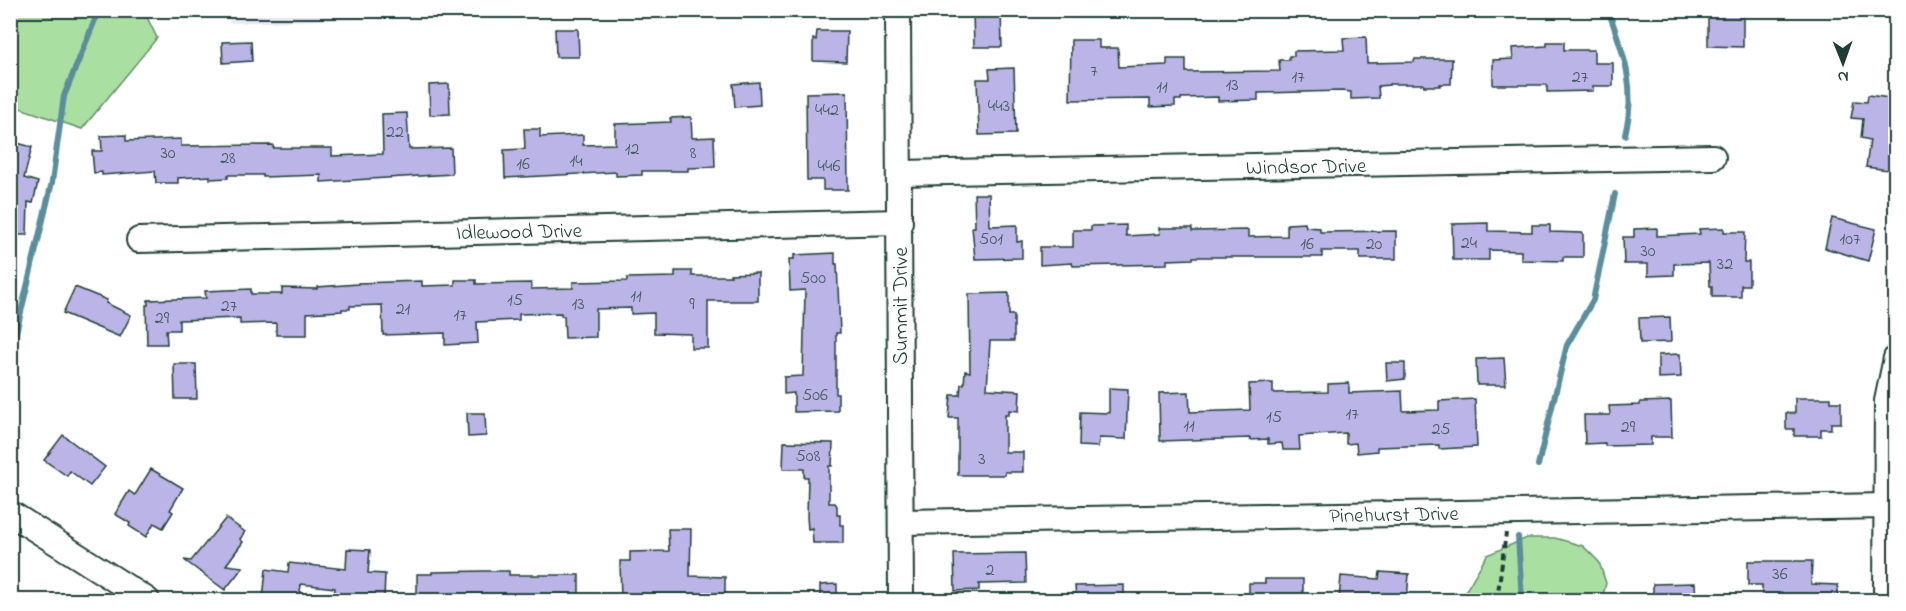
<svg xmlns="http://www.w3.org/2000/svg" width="1906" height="611" viewBox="0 0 1906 611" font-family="'Indie Flower',sans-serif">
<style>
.built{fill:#ebe8f8}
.green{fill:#aadfa2;stroke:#648e6b;stroke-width:1.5}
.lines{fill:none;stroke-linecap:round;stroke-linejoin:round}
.stream{stroke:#5a8e9c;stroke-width:6}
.building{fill:#bbb4e6;stroke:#1f3d34;stroke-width:1.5}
.minor-casing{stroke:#1f3d34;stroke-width:28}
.path{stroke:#1f3d34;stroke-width:4;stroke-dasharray:6 4.5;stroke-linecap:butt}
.minor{stroke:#fff;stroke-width:24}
.labels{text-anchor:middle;stroke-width:4.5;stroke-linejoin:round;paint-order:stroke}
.number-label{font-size:18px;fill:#465b60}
.street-label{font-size:21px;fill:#1f3d34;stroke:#fff}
</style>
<rect width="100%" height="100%" fill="#fff"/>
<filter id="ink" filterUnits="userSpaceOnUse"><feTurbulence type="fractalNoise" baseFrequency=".0167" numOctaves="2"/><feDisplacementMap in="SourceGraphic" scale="12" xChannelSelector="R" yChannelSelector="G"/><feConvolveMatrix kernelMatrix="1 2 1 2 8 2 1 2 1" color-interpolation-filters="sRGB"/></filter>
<g filter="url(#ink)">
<polygon class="built" points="229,10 641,10 641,11 230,23"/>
<g class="green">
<polygon points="11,10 144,11 157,38 82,129 11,105"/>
<polygon points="1527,538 1555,538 1583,546 1599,562 1606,583 1602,600 1462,600 1465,592 1487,555"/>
</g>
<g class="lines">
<g class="stream">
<path d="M1608 10C1624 53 1637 89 1625 135"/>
<polyline points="10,358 52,182 64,96 99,10"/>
<polyline points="1538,465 1567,345 1593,300 1615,194"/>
<polyline points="1518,537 1522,600"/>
</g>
</g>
<g class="building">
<polygon points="974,10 1001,10 1002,47 974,47 973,13"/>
<polygon points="1708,10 1743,10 1743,47 1708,46"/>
<polygon points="555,29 578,29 579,57 556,57"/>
<polygon points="817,31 847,31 846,62 813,61 813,39 816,40"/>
<polygon points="1366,37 1367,63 1414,62 1415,59 1452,59 1451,84 1440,84 1440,86 1424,86 1423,84 1389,84 1389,85 1378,86 1379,98 1351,99 1351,92 1342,91 1258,93 1258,100 1218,101 1218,97 1181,98 1181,100 1175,100 1175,106 1150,107 1150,99 1070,100 1071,40 1099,40 1099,48 1118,48 1119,67 1167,65 1167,59 1186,59 1186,72 1280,71 1279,60 1289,60 1289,56 1294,56 1294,51 1344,50 1343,38"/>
<polygon points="251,41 252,61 223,63 222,42"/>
<polygon points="1547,42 1564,42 1564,50 1594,50 1594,63 1613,63 1613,86 1593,86 1593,91 1547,92 1547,85 1493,85 1493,60 1513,59 1512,48 1547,46"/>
<polygon points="1014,68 1016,134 979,135 977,79 990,79 989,69"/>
<polygon points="759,82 760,105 735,107 733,84"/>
<polygon points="449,84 450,114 430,115 429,85"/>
<polygon points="847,92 848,190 823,190 823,180 807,180 806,93"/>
<polygon points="1868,95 1896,99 1896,171 1866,167 1870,140 1861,138 1863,119 1851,118 1854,101 1867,102"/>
<polygon points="407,113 409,149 451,148 452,174 321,182 321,175 263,177 263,175 228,175 228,178 210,179 210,176 178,178 178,183 156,183 155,171 102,175 102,172 94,173 92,151 102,151 101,136 126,135 126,141 181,139 181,146 273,145 273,148 332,148 332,156 383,154 382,114"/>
<polygon points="691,117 692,138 714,137 715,167 688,168 688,171 642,171 642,175 616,176 616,172 505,178 504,150 525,149 524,129 540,129 540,137 583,135 583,145 615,144 615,124 671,122 670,118"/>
<polygon points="10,141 32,147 24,178 38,182 33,203 28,202 27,235 10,235"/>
<polygon points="974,194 989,194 990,226 1017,225 1017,242 1022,241 1022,258 975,259 972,227 975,227"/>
<polygon points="1832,218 1876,229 1868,261 1825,248"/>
<polygon points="1305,223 1306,227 1320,228 1320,232 1396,231 1396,259 1360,259 1360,251 1322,251 1322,257 1193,257 1193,259 1167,260 1167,264 1073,266 1072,263 1040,265 1040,247 1073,247 1073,230 1091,230 1091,226 1126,225 1126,236 1160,234 1159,228 1192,228 1192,231 1248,230 1248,237 1287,236 1287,224"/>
<polygon points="1488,223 1488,231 1532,232 1532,225 1550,225 1550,232 1583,233 1583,257 1563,257 1563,261 1521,260 1521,251 1489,250 1489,260 1453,260 1452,224"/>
<polygon points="1657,228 1657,236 1700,234 1699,229 1724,228 1724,232 1745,232 1744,262 1749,262 1749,285 1741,285 1741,297 1712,297 1712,286 1710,286 1709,263 1674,264 1674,275 1648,276 1648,264 1624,264 1623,237 1634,237 1634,229"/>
<polygon points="835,253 835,264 837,264 840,333 836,333 836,394 838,394 838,411 794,412 794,393 784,394 784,377 803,376 805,290 790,291 789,259 794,259 794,255"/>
<polygon points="675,271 692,271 692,276 731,276 730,274 758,273 758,301 708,301 708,348 691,348 691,334 654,333 654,313 631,314 631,308 596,309 596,337 565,338 564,316 561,316 561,313 519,314 519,320 477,322 478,343 445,345 445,333 383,335 382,305 350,306 350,309 342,309 342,311 307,313 307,335 276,335 276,323 240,324 240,318 179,320 179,330 166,330 167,344 147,344 146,305 148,305 148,300 206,298 205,291 251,289 251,294 282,294 282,288 317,289 317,287 358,284 358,283 422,281 422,286 455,285 455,280 476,280 476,284 531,283 531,289 573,288 573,282 627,281 627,278 675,277"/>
<polygon points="75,287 107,300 106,303 131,315 120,337 63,313"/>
<polygon points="1009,293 1009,315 1014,315 1014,341 990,341 987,389 1020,391 1019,411 1009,410 1009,415 1005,415 1005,452 1023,452 1023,472 1005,472 1005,475 958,475 958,418 949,418 951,395 960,395 961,384 964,384 965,371 970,372 969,294"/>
<polygon points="1670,317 1671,342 1640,343 1639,318"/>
<polygon points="1680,354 1681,377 1658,378 1658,355"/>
<polygon points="1504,358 1506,385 1477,385 1476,359"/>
<polygon points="1386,363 1405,363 1405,379 1387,381"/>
<polygon points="174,364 196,364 197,399 175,399"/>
<polygon points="1273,383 1273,393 1328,392 1328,384 1349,383 1349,393 1402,391 1403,411 1439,410 1439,401 1475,399 1477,447 1439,449 1439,445 1377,447 1377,451 1357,453 1356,443 1346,444 1346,433 1299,436 1300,450 1283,450 1282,443 1268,444 1268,439 1250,440 1250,438 1160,441 1159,393 1189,392 1190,412 1250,410 1249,384"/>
<polygon points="1109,388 1128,389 1126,439 1099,438 1098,447 1079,446 1080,412 1109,413"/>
<polygon points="1795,398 1831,398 1831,402 1841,402 1841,423 1831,423 1831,429 1821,429 1821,436 1794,436 1794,429 1786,429 1786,413 1795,413"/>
<polygon points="1671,401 1672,437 1651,437 1651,445 1605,446 1605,443 1585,444 1584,415 1610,415 1609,406 1640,405 1640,402"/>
<polygon points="467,413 485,413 486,436 468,437"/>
<polygon points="63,435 105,467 90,486 70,471 67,476 44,460"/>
<polygon points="784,442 833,443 832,466 829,466 829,503 835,503 837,506 837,515 840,515 840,525 843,525 843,543 813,543 812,528 808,529 807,517 808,477 804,477 804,469 783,469"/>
<polygon points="151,469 183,488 170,510 173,512 163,528 154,523 146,537 129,526 130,523 115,514 129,491 135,495"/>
<polygon points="226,518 245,532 240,539 243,542 226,565 243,567 225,590 184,560 191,561"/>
<polygon points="668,529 691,529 690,576 725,577 725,600 682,600 682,598 621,600 620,561 630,561 630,552 669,551"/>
<polygon points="347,549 370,550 368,573 385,574 384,600 334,600 335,588 301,584 299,600 263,600 266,569 288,572 289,563 346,569"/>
<polygon points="1025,553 1026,583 979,584 979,590 955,591 954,554"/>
<polygon points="1748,561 1812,561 1811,584 1838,585 1838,600 1762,600 1762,585 1748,585"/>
<polygon points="485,571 509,571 509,575 579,575 579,600 417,600 417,574 432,574 432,572"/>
<polygon points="1380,572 1409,574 1407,600 1339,600 1341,576 1379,579"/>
<polygon points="1265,579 1303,579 1303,600 1249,600 1249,583 1265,583"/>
<polygon points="1695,583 1696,600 1653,600 1653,584"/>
<polygon points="837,584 837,600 820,600 820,585"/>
<polygon points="1124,585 1124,600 1076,600 1075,586"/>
</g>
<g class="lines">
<g class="minor-casing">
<g id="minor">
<polyline points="898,10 901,600"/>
<polyline points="899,173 1713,157"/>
<polyline points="139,240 900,222"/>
<polyline points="10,513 147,600"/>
<polyline points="902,522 1887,506"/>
<polyline points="1886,600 1887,401 1896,358"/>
</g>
</g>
<polyline class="path" points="1497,600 1506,533"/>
<use href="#minor" class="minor"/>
</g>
</g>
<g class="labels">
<g class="number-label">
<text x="1094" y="76">7</text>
<text x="1298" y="82">17</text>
<text x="1580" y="82">27</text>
<text x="1232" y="90">13</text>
<text x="1162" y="92">11</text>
<text x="999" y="111">443</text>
<text x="827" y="115">442</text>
<text x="395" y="137">22</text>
<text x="632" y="154">12</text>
<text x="168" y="158">30</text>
<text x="693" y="158">8</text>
<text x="228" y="163">28</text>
<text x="576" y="166">14</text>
<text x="523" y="169">16</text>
<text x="829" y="171">446</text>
<text x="991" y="244">501</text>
<text x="1850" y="244">107</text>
<text x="1469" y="248">24</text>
<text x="1307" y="249">16</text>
<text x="1374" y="249">20</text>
<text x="1648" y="256">30</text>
<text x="1725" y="269">32</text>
<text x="813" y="283">500</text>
<text x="636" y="301">11</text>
<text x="515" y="305">15</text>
<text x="578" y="309">13</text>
<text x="692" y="309">9</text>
<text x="229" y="311">27</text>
<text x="403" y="314">21</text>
<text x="460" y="320">17</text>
<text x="162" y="323">29</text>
<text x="815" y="400">506</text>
<text x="1352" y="419">17</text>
<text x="1274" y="422">15</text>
<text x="1189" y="431">11</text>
<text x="1628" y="432">29</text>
<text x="1441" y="434">25</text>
<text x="808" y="461">508</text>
<text x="982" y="464">3</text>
<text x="990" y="575">2</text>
<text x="1780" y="579">36</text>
</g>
<g class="street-label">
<text transform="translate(1306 166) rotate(-1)" y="7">Windsor Drive</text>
<text transform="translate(519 231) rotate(-1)" y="7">Idlewood Drive</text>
<text transform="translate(900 306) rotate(-90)" y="7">Summit Drive</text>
<text transform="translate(1394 514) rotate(-1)" y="7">Pinehurst Drive</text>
</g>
</g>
<rect width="1906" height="611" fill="none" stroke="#fff" stroke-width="36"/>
<rect x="18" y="18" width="1870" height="575" fill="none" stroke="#1f3d34" stroke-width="2" filter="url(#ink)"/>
<g transform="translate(1843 63) rotate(179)" stroke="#ffffff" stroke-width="4.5" paint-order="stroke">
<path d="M0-4.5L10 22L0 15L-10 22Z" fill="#1f3d34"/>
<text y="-9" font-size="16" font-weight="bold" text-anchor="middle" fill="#1f3d34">N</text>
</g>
</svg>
